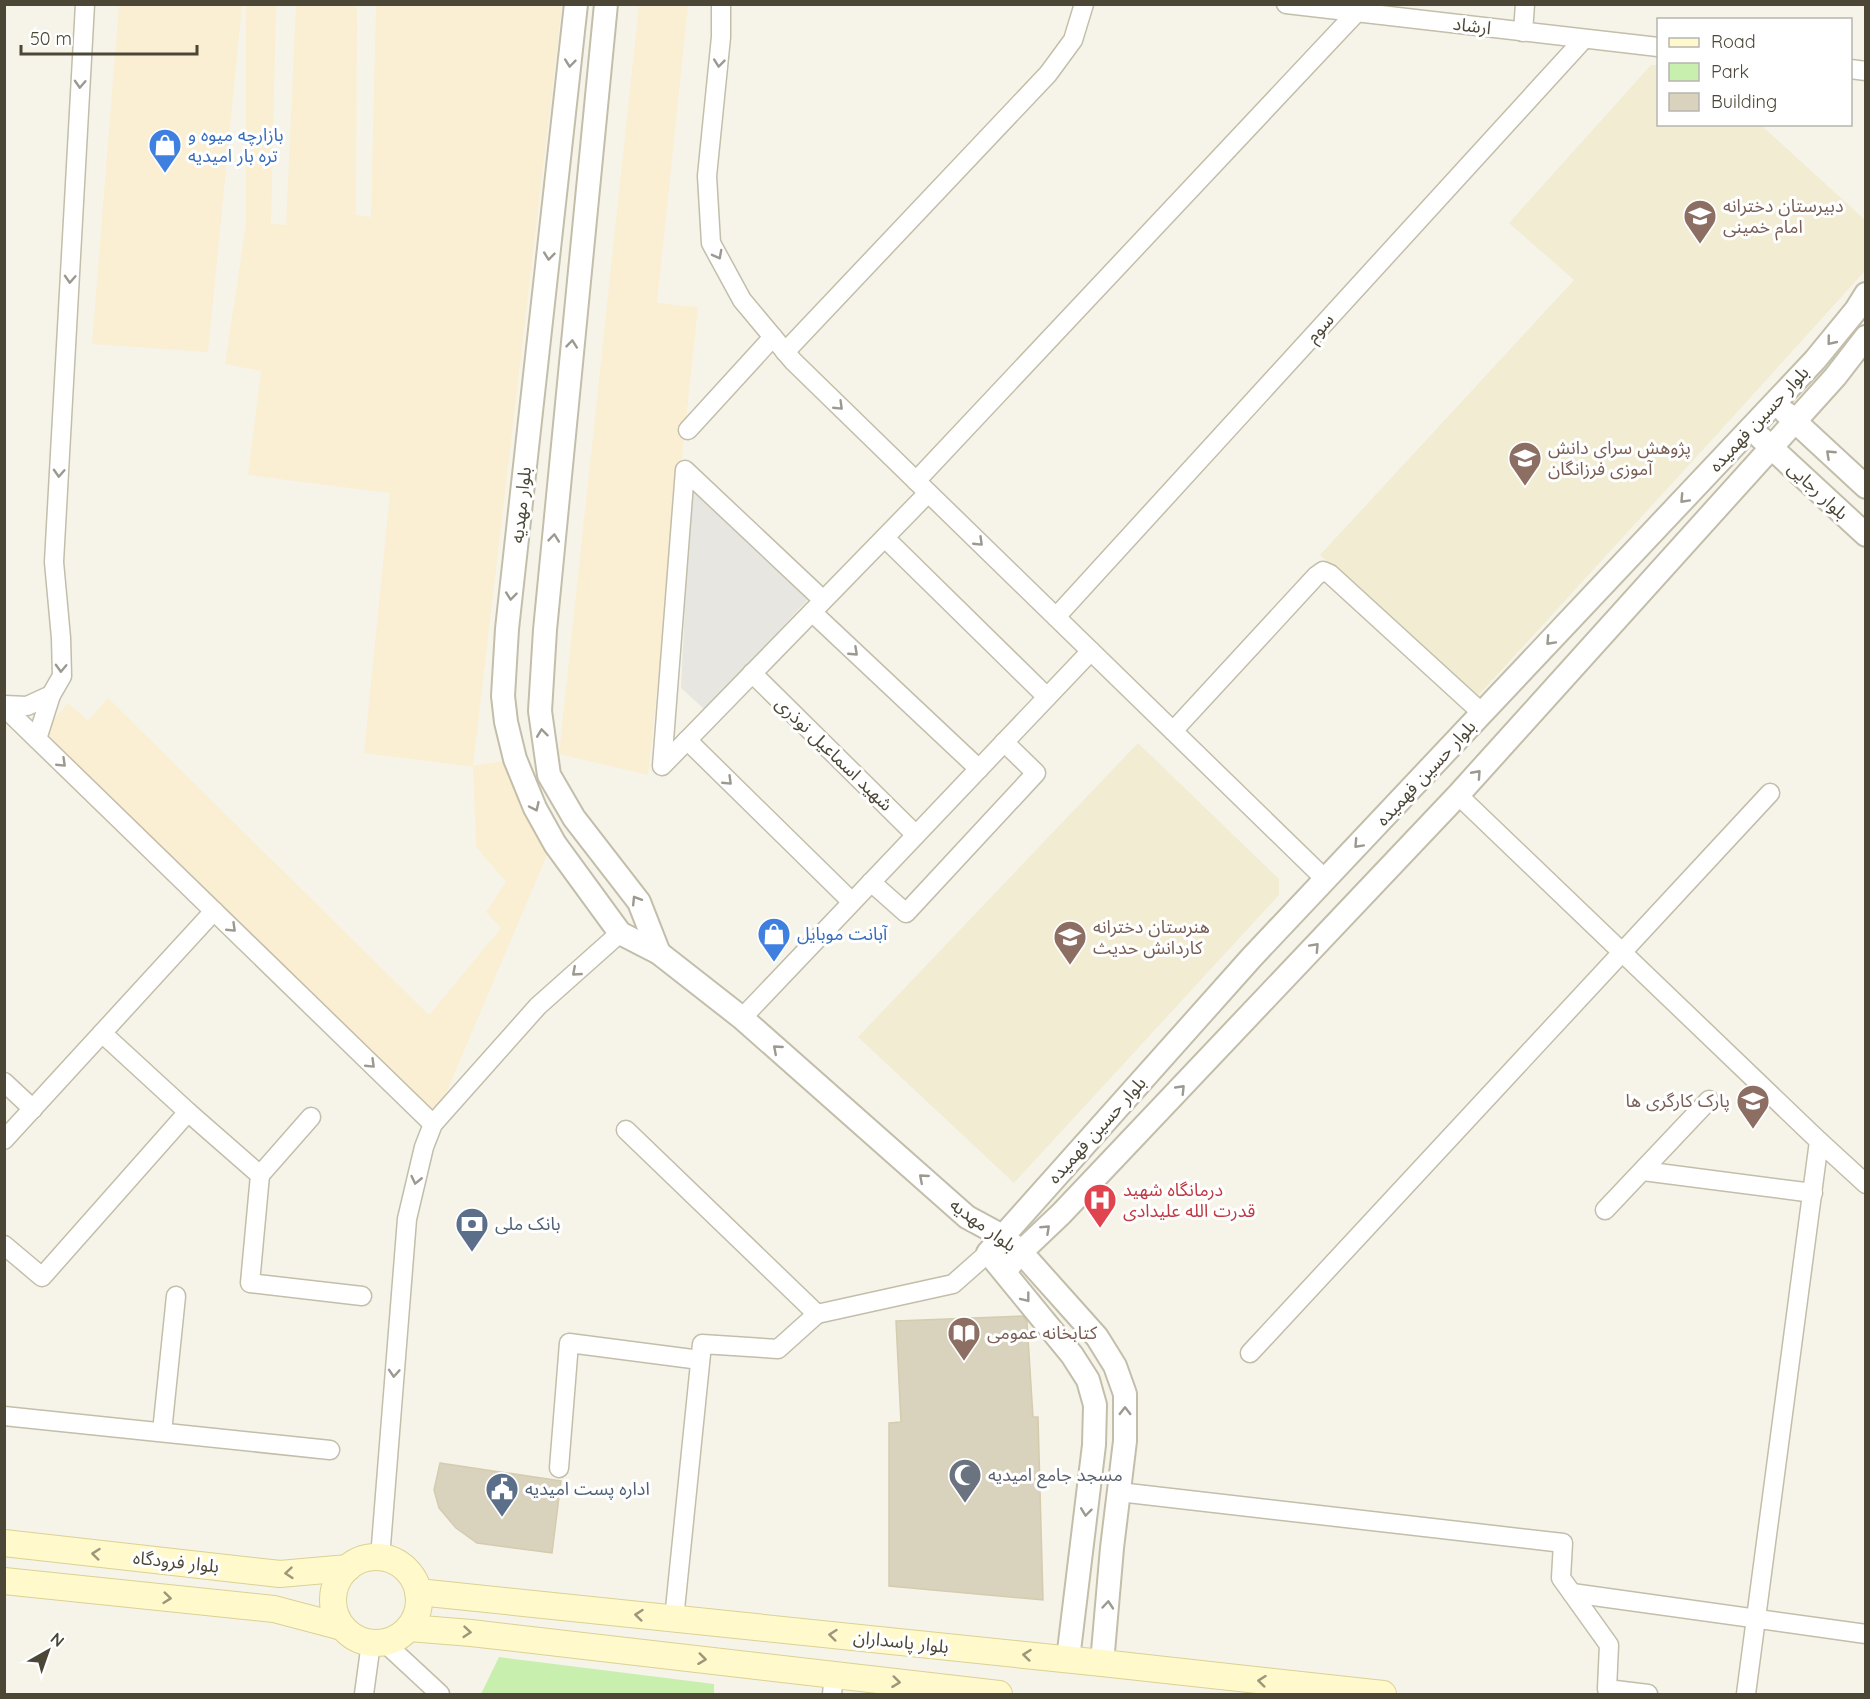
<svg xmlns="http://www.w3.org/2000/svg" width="1870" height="1699" viewBox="0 0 1870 1699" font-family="Quicksand,'Noto Sans Arabic',sans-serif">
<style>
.commercial{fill:#faeed3}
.education{fill:#f1ecd2}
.green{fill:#c9efae}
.parking{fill:#e7e6e1}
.building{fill:#d9d2bd;stroke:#d5cbaf;stroke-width:1.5}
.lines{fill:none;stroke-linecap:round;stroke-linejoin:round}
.minor-casing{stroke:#c3beaa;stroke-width:21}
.tertiary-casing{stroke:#c3beaa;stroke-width:26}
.secondary-casing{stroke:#dbd194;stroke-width:28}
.minor{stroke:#fff;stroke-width:18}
.tertiary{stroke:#fff;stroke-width:22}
.secondary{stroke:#fff9cb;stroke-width:26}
.oneway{stroke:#9c9990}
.oneway2{stroke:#9c9779}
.labels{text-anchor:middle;stroke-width:6;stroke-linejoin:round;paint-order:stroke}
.street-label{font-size:18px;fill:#4b4636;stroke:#fff}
.shop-label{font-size:18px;fill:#366cbe;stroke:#fff;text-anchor:start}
.education-label{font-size:18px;fill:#785e54;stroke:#fff;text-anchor:start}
.health-label{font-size:18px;fill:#be3a42;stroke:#fff;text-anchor:start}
.service-label{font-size:18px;fill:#4e5e75;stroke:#fff;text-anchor:start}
.worship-label{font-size:18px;fill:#5b616d;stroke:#fff;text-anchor:start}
</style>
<rect width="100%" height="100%" fill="#f6f4e9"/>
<g class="commercial">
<polygon points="335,4 357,7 356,215 371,217 376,5 562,5 473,766 515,759 521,810 547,855 433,1124 37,739 68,703 88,721 108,698 429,1015 501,928 486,912 506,882 476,847 473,767 364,753 390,493 248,475 261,371 225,364 246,224 246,5 276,5 271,224 286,225 296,5"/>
<polygon points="119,5 242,5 208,352 92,344"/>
<polygon points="639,5 688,5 657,303 698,307 648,775 559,754"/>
</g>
<g class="education">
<polygon points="1651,65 1658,65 1658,124 1761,125 1865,220 1866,267 1863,273 1730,420 1476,698 1320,555 1574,280 1509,223"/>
<polygon points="1138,743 1279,879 1279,895 1014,1183 858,1037"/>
</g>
<polygon class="green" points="499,1657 714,1684 714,1694 481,1694"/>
<polygon class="parking" points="691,482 812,595 705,710 681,688"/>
<g class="building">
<polygon points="1023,1316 1027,1322 1033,1417 1038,1417 1043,1600 889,1586 889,1423 901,1422 896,1321"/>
<polygon points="440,1463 561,1481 552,1553 477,1543 456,1528 439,1508 434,1490"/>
</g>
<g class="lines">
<g class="minor-casing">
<g id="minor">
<polyline points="721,4 721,37 707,176 711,243 742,300 793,361 1325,879"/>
<polyline points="1286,4 1658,47"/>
<polyline points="1523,32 1525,4"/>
<polyline points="1850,69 1866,71"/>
<polyline points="785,352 1048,74 1073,40 1084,4"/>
<polyline points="688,430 773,337"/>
<polyline points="916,481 1356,13"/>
<polyline points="885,538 1047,697"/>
<polyline points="823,600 685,470 662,766 928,493"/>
<polyline points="812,612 979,769"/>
<polyline points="1056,617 1584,39"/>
<polyline points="752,673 916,835"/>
<polyline points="4,705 27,706 51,695 62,676 61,638 54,562 85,4"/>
<polyline points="4,707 433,1124"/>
<polyline points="1173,731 1316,576 1323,571 1330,574 1482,713"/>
<polyline points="37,739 51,695"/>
<polyline points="687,740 852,902"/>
<polyline points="1458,795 1819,1141"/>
<polyline points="871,882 906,913 1036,773 1004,742"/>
<polyline points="742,1018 1091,651"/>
<polyline points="4,1082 33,1109"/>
<polyline points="188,1112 260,1175 250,1283 362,1296"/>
<polyline points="626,1130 817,1314 953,1284 988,1253"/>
<polyline points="4,1140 214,911"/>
<polyline points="1643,1171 1813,1193"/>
<polyline points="260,1175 311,1117"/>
<polyline points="1605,1210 1709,1100"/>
<polyline points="4,1245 42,1277 188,1112 102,1033"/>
<polyline points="1250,1353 1770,793"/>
<polyline points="4,1416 330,1450"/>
<polyline points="162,1432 176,1296"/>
<polyline points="559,1468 569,1343 700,1360"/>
<polyline points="1119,1492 1563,1543 1561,1578 1609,1645 1607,1689 1648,1694"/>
<polyline points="380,1558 407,1219 424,1147 433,1124 538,1006 620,933"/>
<polyline points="1572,1593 1866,1634"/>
<polyline points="674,1619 702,1344 778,1349 817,1314"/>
<polyline points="385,1643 440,1694"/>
<polyline points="364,1694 371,1643"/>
<polyline points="832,1694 834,1675"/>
<polyline points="1746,1694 1819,1141 1866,1184"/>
</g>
</g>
<g class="tertiary-casing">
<g id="tertiary">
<polyline points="576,4 507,629 503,696 506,722 515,759 535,808 555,844 620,933 659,953 742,1018 967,1217 1004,1237 1021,1252 1063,1299 1097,1337 1115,1366 1125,1394 1125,1441 1112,1548 1102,1663"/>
<polyline points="606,4 545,630 540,711 549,775 574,818 639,902 659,953"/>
<polyline points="1786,413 1866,487"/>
<polyline points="1761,438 1866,535"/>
<polyline points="988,1253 1252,957 1815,360 1856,310 1866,294"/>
<polyline points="995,1261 1072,1355 1088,1380 1095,1405 1094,1445 1068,1659"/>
<polyline points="1005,1271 1021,1252 1061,1214 1458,795 1835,377 1866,337"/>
</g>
</g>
<g class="secondary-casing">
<g id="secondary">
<polyline points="4,1543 280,1574 348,1568"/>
<circle cx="376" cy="1600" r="43"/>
<polyline points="4,1581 274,1609 342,1627"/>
<polyline points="418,1592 1102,1663 1383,1694"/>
<polyline points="409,1628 471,1633 999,1694"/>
</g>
</g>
<use href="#minor" class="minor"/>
<use href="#tertiary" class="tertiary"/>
<use href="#secondary" class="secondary"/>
</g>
<defs><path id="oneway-chevron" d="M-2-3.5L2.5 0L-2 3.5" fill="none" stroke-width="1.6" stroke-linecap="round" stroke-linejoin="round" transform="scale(1.5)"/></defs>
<g class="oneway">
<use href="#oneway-chevron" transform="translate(570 63) rotate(96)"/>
<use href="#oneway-chevron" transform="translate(719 63) rotate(96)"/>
<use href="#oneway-chevron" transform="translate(80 84) rotate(93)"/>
<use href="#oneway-chevron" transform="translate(718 255) rotate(62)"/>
<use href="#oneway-chevron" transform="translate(549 256) rotate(96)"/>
<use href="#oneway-chevron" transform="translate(70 279) rotate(93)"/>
<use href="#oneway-chevron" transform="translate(1831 341) rotate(129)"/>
<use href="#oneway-chevron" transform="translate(572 344) rotate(-84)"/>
<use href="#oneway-chevron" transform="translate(839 406) rotate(44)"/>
<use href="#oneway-chevron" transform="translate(1830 454) rotate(-137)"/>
<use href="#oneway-chevron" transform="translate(59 473) rotate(93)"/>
<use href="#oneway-chevron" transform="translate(1684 499) rotate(133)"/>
<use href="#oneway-chevron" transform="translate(554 538) rotate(-84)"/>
<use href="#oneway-chevron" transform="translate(979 542) rotate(44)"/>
<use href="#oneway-chevron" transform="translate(511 596) rotate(96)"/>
<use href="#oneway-chevron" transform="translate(1550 641) rotate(133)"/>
<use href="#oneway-chevron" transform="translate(854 652) rotate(43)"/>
<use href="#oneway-chevron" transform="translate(61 668) rotate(92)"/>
<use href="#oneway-chevron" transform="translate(542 733) rotate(-97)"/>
<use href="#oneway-chevron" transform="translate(62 763) rotate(44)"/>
<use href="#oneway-chevron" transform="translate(1477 774) rotate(-48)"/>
<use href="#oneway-chevron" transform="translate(728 781) rotate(44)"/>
<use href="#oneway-chevron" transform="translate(535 807) rotate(65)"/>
<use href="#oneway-chevron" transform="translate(1358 844) rotate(133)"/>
<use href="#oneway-chevron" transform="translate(636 900) rotate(-122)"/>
<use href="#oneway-chevron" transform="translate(232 928) rotate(44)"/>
<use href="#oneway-chevron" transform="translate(1315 947) rotate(-47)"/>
<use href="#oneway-chevron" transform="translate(576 972) rotate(139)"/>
<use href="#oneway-chevron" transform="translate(777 1049) rotate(-139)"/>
<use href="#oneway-chevron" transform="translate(371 1064) rotate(44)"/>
<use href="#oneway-chevron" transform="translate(1181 1089) rotate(-46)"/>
<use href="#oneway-chevron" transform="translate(923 1178) rotate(-139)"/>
<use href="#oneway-chevron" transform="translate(416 1180) rotate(103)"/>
<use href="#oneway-chevron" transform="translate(1046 1229) rotate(-43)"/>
<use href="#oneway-chevron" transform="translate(1026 1298) rotate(52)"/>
<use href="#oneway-chevron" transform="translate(394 1373) rotate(94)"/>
<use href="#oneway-chevron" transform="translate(1125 1411) rotate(-90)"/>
<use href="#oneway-chevron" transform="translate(1086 1512) rotate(97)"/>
<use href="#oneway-chevron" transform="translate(1108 1605) rotate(-85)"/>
</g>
<g class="oneway2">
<use href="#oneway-chevron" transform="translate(96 1554) rotate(-174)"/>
<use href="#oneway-chevron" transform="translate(289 1573) rotate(175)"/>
<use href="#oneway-chevron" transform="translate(167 1598) rotate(6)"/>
<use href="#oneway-chevron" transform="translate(639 1615) rotate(-174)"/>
<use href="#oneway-chevron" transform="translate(467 1632) rotate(5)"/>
<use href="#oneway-chevron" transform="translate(833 1635) rotate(-174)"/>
<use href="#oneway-chevron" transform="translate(1027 1655) rotate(-174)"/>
<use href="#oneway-chevron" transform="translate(702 1659) rotate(7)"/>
<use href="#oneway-chevron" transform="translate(1262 1681) rotate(-174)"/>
<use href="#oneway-chevron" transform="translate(896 1682) rotate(7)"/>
</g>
<defs>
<g id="shop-pin" transform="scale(1.725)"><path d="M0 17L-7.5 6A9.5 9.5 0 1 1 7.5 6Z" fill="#3f7fe0" stroke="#fff"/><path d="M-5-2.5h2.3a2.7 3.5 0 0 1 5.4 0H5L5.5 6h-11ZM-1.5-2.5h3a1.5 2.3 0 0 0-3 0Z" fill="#fff"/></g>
<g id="school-pin" transform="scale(1.725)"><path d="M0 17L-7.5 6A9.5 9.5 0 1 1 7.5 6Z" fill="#8d6e63" stroke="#fff"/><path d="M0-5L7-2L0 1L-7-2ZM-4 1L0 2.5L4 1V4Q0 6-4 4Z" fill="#fff"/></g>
<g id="hospital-pin" transform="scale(1.725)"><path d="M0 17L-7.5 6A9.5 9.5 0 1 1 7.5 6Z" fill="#e0444e" stroke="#fff"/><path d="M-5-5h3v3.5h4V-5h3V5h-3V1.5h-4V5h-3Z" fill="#fff"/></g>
<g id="bank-pin" transform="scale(1.725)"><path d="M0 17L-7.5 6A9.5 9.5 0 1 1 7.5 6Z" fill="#5c6f8a" stroke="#fff"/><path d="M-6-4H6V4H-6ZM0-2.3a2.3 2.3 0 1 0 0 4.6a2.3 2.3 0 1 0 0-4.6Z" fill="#fff"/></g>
<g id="library-pin" transform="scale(1.725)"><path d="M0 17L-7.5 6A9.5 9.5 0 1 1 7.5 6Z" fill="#8d6e63" stroke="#fff"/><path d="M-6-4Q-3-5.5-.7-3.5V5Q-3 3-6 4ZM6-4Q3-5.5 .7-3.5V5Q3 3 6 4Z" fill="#fff"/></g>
<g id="mosque-pin" transform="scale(1.725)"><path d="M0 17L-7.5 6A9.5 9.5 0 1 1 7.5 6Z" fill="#6b7280" stroke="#fff"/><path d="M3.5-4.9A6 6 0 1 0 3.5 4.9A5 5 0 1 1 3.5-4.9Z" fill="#fff"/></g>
<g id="civic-pin" transform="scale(1.725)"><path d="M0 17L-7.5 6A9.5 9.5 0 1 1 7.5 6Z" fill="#5c6f8a" stroke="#fff"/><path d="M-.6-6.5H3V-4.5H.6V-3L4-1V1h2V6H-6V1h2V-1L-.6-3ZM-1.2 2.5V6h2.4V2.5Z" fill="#fff"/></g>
</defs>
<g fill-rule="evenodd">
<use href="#shop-pin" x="165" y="145"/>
<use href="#school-pin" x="1700" y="216"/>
<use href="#school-pin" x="1525" y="458"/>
<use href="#shop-pin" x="774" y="934"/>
<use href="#school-pin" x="1070" y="937"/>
<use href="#school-pin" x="1753" y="1101"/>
<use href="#hospital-pin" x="1100" y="1200"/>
<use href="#bank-pin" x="472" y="1224"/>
<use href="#library-pin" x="964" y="1333"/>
<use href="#mosque-pin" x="965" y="1475"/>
<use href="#civic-pin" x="502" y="1489"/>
</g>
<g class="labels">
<g class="street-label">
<text transform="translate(1472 26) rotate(7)" y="6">ارشاد</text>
<text transform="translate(1320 328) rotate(-48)" y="6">سوم</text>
<text transform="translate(1759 419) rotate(-47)" y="6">بلوار حسین فهمیده</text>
<text transform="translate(1818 491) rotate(43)" y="6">بلوار رجایی</text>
<text transform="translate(521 505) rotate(-84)" y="6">بلوار مهدیه</text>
<text transform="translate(834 754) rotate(44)" y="6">شهید اسماعیل نوذری</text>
<text transform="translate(1426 773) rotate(-47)" y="6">بلوار حسین فهمیده</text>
<text transform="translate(1097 1130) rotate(-48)" y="6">بلوار حسین فهمیده</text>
<text transform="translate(983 1225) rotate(36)" y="6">بلوار مهدیه</text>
<text transform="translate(176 1562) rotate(6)" y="6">بلوار فرودگاه</text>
<text transform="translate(901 1642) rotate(6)" y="6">بلوار پاسداران</text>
</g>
<g class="shop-label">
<text x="188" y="141">بازارچه میوه و<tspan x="188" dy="21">تره بار امیدیه</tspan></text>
<text x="797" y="940">آبانت موبایل</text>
</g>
<g class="education-label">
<text x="1723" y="212">دبیرستان دخترانه<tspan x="1723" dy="21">امام خمینی</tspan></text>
<text x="1548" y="454">پژوهش سرای دانش<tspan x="1548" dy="21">آموزی فرزانگان</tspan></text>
<text x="1093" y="933">هنرستان دخترانه<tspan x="1093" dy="21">کاردانش حدیث</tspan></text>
<text x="1730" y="1107" text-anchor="end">پارک کارگری ها</text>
<text x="987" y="1339">کتابخانه عمومی</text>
</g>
<g class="health-label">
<text x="1123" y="1196">درمانگاه شهید<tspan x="1123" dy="21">قدرت الله علیدادی</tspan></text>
</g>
<g class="service-label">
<text x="495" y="1230">بانک ملی</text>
<text x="525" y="1495">اداره پست امیدیه</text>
</g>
<g class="worship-label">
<text x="988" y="1481">مسجد جامع امیدیه</text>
</g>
</g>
<rect width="1870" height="1699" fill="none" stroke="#4b4636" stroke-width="12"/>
<rect x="1657" y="18" width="195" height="108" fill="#ffffff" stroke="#b7b5af" stroke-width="1.5"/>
<rect x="1669" y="38" width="30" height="9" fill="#fff9cb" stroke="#b7b5af" stroke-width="1.5"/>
<text x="1711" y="48" font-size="18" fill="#4b4636">Road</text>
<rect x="1669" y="63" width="30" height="18" fill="#c9efae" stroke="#b7b5af" stroke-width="1.5"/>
<text x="1711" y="78" font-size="18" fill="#4b4636">Park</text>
<rect x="1669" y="93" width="30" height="18" fill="#d9d2bd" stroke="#b7b5af" stroke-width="1.5"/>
<text x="1711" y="108" font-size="18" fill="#4b4636">Building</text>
<g transform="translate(48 1651) rotate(40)" stroke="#ffffff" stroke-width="4.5" paint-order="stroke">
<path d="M0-4.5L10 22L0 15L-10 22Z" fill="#4b4636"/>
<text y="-9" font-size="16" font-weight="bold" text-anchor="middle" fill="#4b4636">N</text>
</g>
<path d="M21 45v9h176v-9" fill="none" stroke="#4b4636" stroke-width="3"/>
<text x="30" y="45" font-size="18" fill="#4b4636" stroke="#ffffff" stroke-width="4.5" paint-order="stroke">50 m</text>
</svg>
